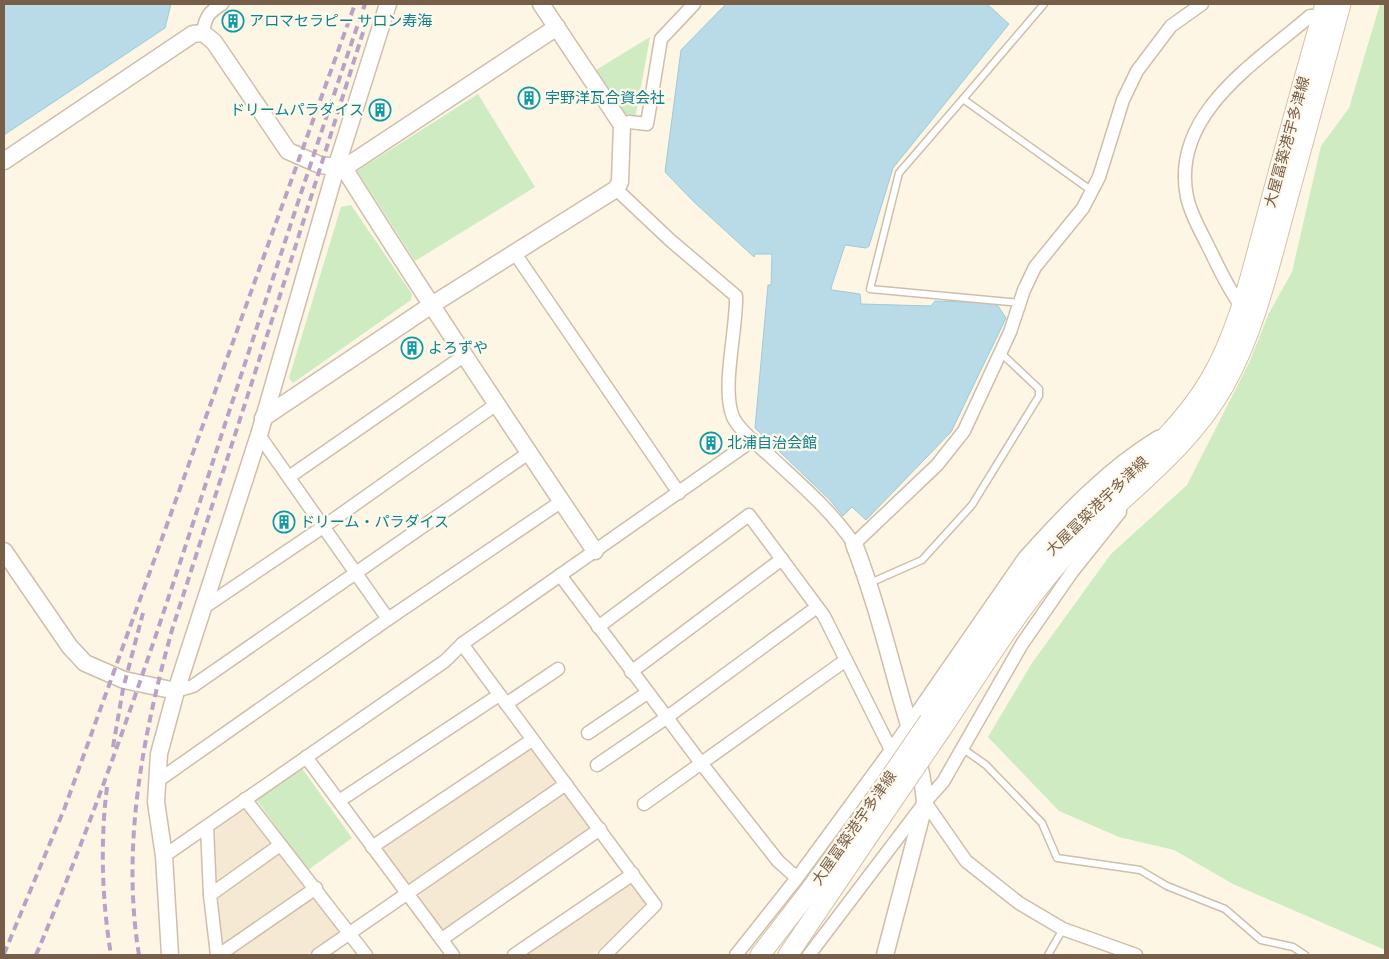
<svg xmlns="http://www.w3.org/2000/svg" width="1389" height="959" viewBox="0 0 1389 959" font-family="Signika,'Noto Sans JP',sans-serif">
<style>
.residential{fill:#f5e9d3}
.green{fill:#ceebc2}
.water{fill:#b8dbe7;stroke:#9ecad9}
.lines{fill:none;stroke-linecap:round;stroke-linejoin:round}
.service-casing{stroke:#cfbeab;stroke-width:9}
.minor-casing{stroke:#cfbeab;stroke-width:15}
.tertiary-casing{stroke:#cfbeab;stroke-width:19}
.secondary-casing{stroke:#d4c1aa;stroke-width:21}
.service{stroke:#fff;stroke-width:6}
.minor{stroke:#fff;stroke-width:12}
.tertiary{stroke:#fff;stroke-width:16}
.secondary{stroke:#fff;stroke-width:19}
.rail{stroke:#baa2c7;stroke-width:4;stroke-dasharray:8 5;stroke-linecap:butt}
.secondary-bridge-casing{stroke:#d4c1aa;stroke-width:21;stroke-linecap:butt}
.secondary-bridge{stroke:#fff;stroke-width:19}
.labels{text-anchor:middle;stroke-width:4.5;stroke-linejoin:round;paint-order:stroke}
.culture-label{font-size:15px;fill:#0d838f;stroke:#fff9eb;text-anchor:start}
.street-label{font-size:15px;fill:#775e49;stroke:#fff9eb}
</style>
<rect width="100%" height="100%" fill="#fdf6e4"/>
<g class="residential">
<polygon points="528,748 532,748 554,777 554,784 413,882 405,881 383,852 385,846"/>
<polygon points="562,795 568,796 590,826 590,830 446,929 441,929 419,900 420,893"/>
<polygon points="245,807 275,845 217,886 214,883 213,829"/>
<polygon points="279,851 309,889 225,946 219,945 214,899"/>
<polygon points="629,882 634,882 644,898 644,905 594,955 523,955"/>
<polygon points="311,897 317,897 340,927 338,933 307,955 226,955"/>
</g>
<g class="green">
<polygon points="1380,4 1385,4 1385,950 1233,884 1174,850 1119,837 1059,811 988,737 1032,663 1111,554 1187,485 1249,363 1269,313 1292,272 1321,146 1349,108"/>
<polygon points="650,37 635,119 626,118 596,70"/>
<polygon points="478,94 535,187 415,261 357,171"/>
<polygon points="351,205 412,294 411,300 293,383 289,378 341,207"/>
<polygon points="301,767 352,838 308,870 256,799"/>
</g>
<g class="water">
<polygon points="4,4 171,4 165,28 4,135"/>
<polygon points="726,4 987,4 1009,24 893,168 869,246 866,248 845,245 831,288 832,290 860,294 861,304 931,306 935,301 992,303 998,306 1006,318 951,432 866,520 852,507 843,516 830,500 755,428 768,285 771,285 772,254 755,254 754,257 694,202 665,172 681,50"/>
</g>
<g class="lines">
<g class="service-casing">
<g id="service">
<polyline points="963,99 1044,4"/>
<polyline points="1020,303 870,289 899,173 963,99 1092,191"/>
<polyline points="870,583 922,560 972,505 1039,396 1039,389 1001,353"/>
<polyline points="962,748 986,765 1042,823 1057,858 1140,870 1167,886 1225,909 1261,940 1293,947 1305,955"/>
<polyline points="1048,955 1063,929"/>
</g>
</g>
<g class="minor-casing">
<g id="minor">
<path d="M203 33C205 17 209 12 222 4"/>
<polyline points="622,125 629,122 647,124 661,39 694,4"/>
<path d="M616 189 670 240 736 296C737 330 721 388 733 417 738 429 760 447 770 456 800 484 831 510 854 544L937 465 964 431 1010 332 1024 290 1035 267 1083 208 1099 177 1123 100 1137 71 1171 26 1202 4"/>
<polyline points="514,252 679,493"/>
<path d="M1241 306C1227 287 1218 266 1208 246 1200 230 1191 215 1187 197 1170 114 1257 62 1310 16H1322"/>
<polyline points="259,435 388,619"/>
<polyline points="289,477 465,355"/>
<polyline points="560,575 701,763 778,861 797,878"/>
<polyline points="203,608 323,527 498,403"/>
<polyline points="598,627 749,515 824,616 891,750"/>
<polyline points="462,644 655,905 605,955"/>
<polyline points="631,672 782,559"/>
<polyline points="176,691 193,686 530,452"/>
<polyline points="506,704 558,669"/>
<polyline points="588,733 647,693"/>
<polyline points="306,757 453,955"/>
<polyline points="597,765 666,718 817,607"/>
<polyline points="156,782 388,619 562,501"/>
<polyline points="245,799 366,955"/>
<polyline points="339,801 499,695"/>
<polyline points="925,802 966,861 1019,903 1063,929 1136,955"/>
<polyline points="644,804 846,660"/>
<polyline points="207,826 210,895 217,955"/>
<polyline points="372,847 532,740"/>
<polyline points="164,856 445,661 462,644 753,440"/>
<polyline points="210,895 280,845"/>
<polyline points="442,939 600,829"/>
<polyline points="219,955 316,888"/>
<polyline points="318,955 566,784"/>
<polyline points="514,955 633,874"/>
<path d="M736 955 797 878 891 750 1024 558C1063 514 1107 468 1158 437"/>
<polyline points="809,955 925,802 943,782 1022,644 1072,572 1120,512"/>
</g>
</g>
<g class="tertiary-casing">
<g id="tertiary">
<polyline points="4,161 193,34 203,33 214,42 288,151 320,165 344,168 557,27"/>
<path d="M344 168C425 298 510 425 595 551"/>
<polyline points="263,418 430,306 616,189 620,182 622,125 541,4"/>
<path d="M854 544C873 593 886 643 900 694 910 729 922 766 925 802L885 955"/>
<polyline points="4,551 70,647 85,663 124,680 176,691"/>
<polyline points="170,955 164,856 156,802 159,754 176,691 259,435 336,168 388,4"/>
</g>
</g>
<g class="secondary-casing">
<g id="secondary">
<path d="M929 721C972 657 1013 591 1065 534 1113 482 1172 443 1209 381 1240 329 1253 265 1269 207 1287 139 1306 71 1325 4"/>
<path d="M941 730C985 665 1026 594 1082 538 1131 489 1189 448 1224 386 1254 333 1268 272 1284 213 1303 143 1322 74 1341 4"/>
<polyline points="760,955 808,893 861,820"/>
<polyline points="788,955 874,828"/>
</g>
</g>
<use href="#service" class="service"/>
<use href="#minor" class="minor"/>
<use href="#tertiary" class="tertiary"/>
<use href="#secondary" class="secondary"/>
<g class="rail">
<polyline points="113,747 123,689 143,613"/>
<path d="M107 787C100 842 102 901 111 955"/>
<polyline points="4,954 65,807 355,4"/>
<path d="M36 955C110 781 168 601 226 421 272 282 317 142 365 4"/>
<path d="M139 955C121 846 143 734 172 630L282 289 365 26"/>
</g>
<g class="secondary-bridge-casing">
<g id="secondary-bridge">
<polyline points="861,820 929,721"/>
<polyline points="874,828 941,730"/>
</g>
</g>
<use href="#secondary-bridge" class="secondary-bridge"/>
</g>
<defs>
<g id="building-ring" transform="scale(1.125)"><circle r="9.5" fill="#fff9eb" stroke="#0f9aa8" stroke-width="1.5"/><path d="M-4-6H4V6H1V3H-1V6H-4ZM-2.5-4.3h1.7v1.8h-1.7ZM.8-4.3h1.7v1.8H.8ZM-2.5-1h1.7V.8h-1.7ZM.8-1h1.7V.8H.8Z" fill="#0f9aa8"/></g>
</defs>
<g fill-rule="evenodd">
<use href="#building-ring" x="233" y="21"/>
<use href="#building-ring" x="529" y="98"/>
<use href="#building-ring" x="380" y="110"/>
<use href="#building-ring" x="412" y="348"/>
<use href="#building-ring" x="711" y="443"/>
<use href="#building-ring" x="284" y="522"/>
</g>
<g class="labels">
<g class="culture-label">
<text x="249" y="26">アロマセラピー サロン寿海</text>
<text x="545" y="103">宇野洋瓦合資会社</text>
<text x="364" y="115" text-anchor="end">ドリームパラダイス</text>
<text x="428" y="353">よろずや</text>
<text x="727" y="448">北浦自治会館</text>
<text x="300" y="527">ドリーム・パラダイス</text>
</g>
<g class="street-label">
<text transform="translate(1287 142) rotate(-75)" y="5">大屋冨築港宇多津線</text>
<text transform="translate(1097 506) rotate(-44)" y="5">大屋冨築港宇多津線</text>
<text transform="translate(854 828) rotate(-55)" y="5">大屋冨築港宇多津線</text>
</g>
</g>
<rect width="1389" height="959" fill="none" stroke="#775e49" stroke-width="10"/>
</svg>
